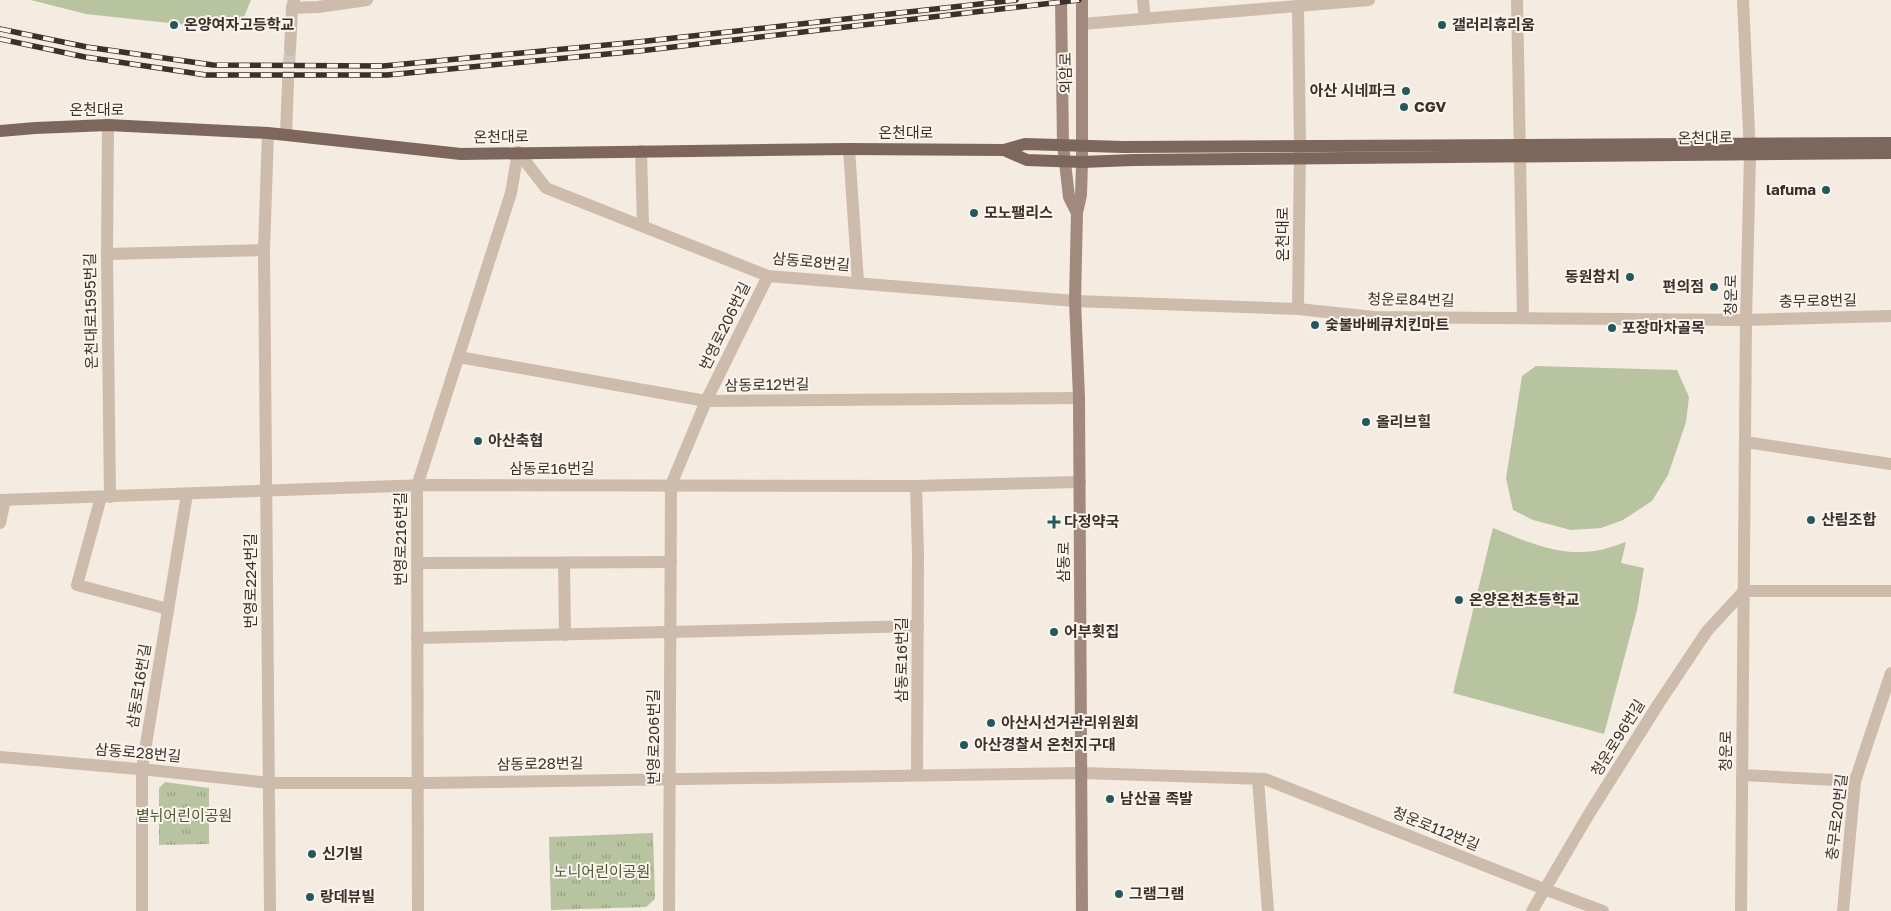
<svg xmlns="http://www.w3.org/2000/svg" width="1891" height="911" viewBox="0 0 1891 911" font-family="'Golos Text','Noto Sans KR',sans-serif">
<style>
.grass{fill:url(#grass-tufts)}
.garden{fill:#b8c4a0}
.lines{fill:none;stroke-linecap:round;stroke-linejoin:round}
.street-tunnel{stroke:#cfc6bd;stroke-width:12;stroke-dasharray:12 6;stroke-linecap:butt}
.street{stroke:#cdbbac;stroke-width:12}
.secondary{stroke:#a18a7d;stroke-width:12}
.primary{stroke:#7d675c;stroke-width:12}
.rail-casing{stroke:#3b302b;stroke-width:5.5}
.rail{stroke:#fbf5ee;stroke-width:4;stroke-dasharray:11;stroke-linecap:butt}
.poi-dot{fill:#1f5a5e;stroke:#fbf5ee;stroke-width:2}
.labels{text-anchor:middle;stroke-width:4;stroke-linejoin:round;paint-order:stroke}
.poi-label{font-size:15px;font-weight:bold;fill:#3b302b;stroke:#fbf5ee;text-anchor:start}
.street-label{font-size:15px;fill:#3b302b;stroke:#fbf5ee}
.park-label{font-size:15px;fill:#4a5a2e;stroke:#fbf5ee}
</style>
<defs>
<pattern id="grass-tufts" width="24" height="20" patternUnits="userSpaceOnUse" patternTransform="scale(1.25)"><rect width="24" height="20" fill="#b8c4a0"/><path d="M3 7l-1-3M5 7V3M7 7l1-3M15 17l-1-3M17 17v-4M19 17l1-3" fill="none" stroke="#97a083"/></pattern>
</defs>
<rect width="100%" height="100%" fill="#f4ebe1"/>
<g class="grass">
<polygon points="165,782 209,788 209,844 159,845 159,788"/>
<polygon points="653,833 655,899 646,907 551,910 549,837"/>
</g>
<g class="garden">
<polygon points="31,0 251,0 242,22 215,28 86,14"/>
<polygon points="1536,366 1677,370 1689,397 1686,422 1668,475 1652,501 1623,520 1601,528 1571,530 1533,520 1513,510 1506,478 1522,376"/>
<path d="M1493 528C1520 539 1551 553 1582 552 1597 552 1612 547 1626 542L1621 563 1644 568 1637 610 1604 734 1453 693Z"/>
</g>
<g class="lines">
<polyline class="street-tunnel" points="288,83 290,50"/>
<g class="street">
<polyline points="1143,0 1145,19"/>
<polyline points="1517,0 1523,317"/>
<polyline points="292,8 318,7 367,0"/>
<polyline points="1082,24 1369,0"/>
<polyline points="290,50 292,8 294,0"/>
<polyline points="108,125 107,254 110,497"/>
<polyline points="268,133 264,250 270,911"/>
<polyline points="286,134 288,83"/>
<polyline points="849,149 858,282"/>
<polyline points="641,151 643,226"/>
<polyline points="518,152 546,188 768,276 1075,301 1298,309 1374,317 1746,320 1891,316"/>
<polyline points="107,254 264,250"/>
<polyline points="1298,309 1300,146 1298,7 1300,0"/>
<polyline points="459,357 706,401 1079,398"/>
<polyline points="1745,442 1891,464"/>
<polyline points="916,486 918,554 917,775"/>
<polyline points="101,497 77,585 168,609"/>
<polyline points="0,500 426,485 916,486 1080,482"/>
<polyline points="0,523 5,500"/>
<polyline points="417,563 671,562"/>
<polyline points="564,563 565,635"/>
<polyline points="417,638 918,626"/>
<polyline points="0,757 150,770 269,783 428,783 1083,773 1265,779 1544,889 1603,911"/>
<polyline points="1742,775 1855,781"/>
<polyline points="1258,779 1268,911"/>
<polyline points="142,911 142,769 187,494"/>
<polyline points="418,911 417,486 511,193 518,152"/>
<polyline points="669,911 671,485 706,401 768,276"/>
<polyline points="1532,911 1589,814 1659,703 1707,631 1744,591 1891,591"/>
<polyline points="1741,911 1746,320 1750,154 1743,0"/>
<polyline points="1843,911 1855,781 1891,673"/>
</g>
<g class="secondary">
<polyline points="1061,0 1063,145 1069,197 1077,213"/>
<polyline points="1082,0 1082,162 1081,195 1077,213 1075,301 1079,398 1082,911"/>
</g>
<g class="primary">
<polyline points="0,131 35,128 108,125 268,133 461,154 849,149 1004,150 1025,144 1123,147 1891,143"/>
<polyline points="1004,150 1027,160 1082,162 1133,160 1891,153"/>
</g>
<g class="rail-casing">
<g id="rail">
<polyline points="0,29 87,47 213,65 383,66 638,42 1016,0"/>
<polyline points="0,39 85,57 206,75 387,75 639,51 1079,0"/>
</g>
</g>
<use href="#rail" class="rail"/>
</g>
<g class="poi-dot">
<circle cx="174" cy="25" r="5"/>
<circle cx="1442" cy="25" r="5"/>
<circle cx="1406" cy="91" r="5"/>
<circle cx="1404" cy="107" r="5"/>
<circle cx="1826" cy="190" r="5"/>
<circle cx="974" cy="213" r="5"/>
<circle cx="1630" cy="277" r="5"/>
<circle cx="1714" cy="287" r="5"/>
<circle cx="1315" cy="325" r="5"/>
<circle cx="1612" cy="328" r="5"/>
<circle cx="1366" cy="422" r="5"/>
<circle cx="478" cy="441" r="5"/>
<circle cx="1811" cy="520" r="5"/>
<path d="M1051.5 514.5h5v5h5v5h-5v5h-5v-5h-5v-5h5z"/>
<circle cx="1459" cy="600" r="5"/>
<circle cx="1054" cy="632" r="5"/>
<circle cx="991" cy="723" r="5"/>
<circle cx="964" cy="745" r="5"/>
<circle cx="1110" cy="799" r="5"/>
<circle cx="312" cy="854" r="5"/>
<circle cx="1119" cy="894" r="5"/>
<circle cx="310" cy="897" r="5"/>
</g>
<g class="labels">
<g class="poi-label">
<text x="184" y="30">온양여자고등학교</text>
<text x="1452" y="30">갤러리휴리움</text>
<text x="1396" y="96" text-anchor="end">아산 시네파크</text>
<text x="1414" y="112">CGV</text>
<text x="1816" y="195" text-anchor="end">lafuma</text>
<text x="984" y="218">모노팰리스</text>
<text x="1620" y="282" text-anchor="end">동원참치</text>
<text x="1704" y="292" text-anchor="end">편의점</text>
<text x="1325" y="330">숯불바베큐치킨마트</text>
<text x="1622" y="333">포장마차골목</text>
<text x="1376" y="427">올리브힐</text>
<text x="488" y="446">아산축협</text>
<text x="1821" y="525">산림조합</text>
<text x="1064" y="527">다정약국</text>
<text x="1469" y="605">온양온천초등학교</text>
<text x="1064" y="637">어부횟집</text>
<text x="1001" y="728">아산시선거관리위원회</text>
<text x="974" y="750">아산경찰서 온천지구대</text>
<text x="1120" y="804">남산골 족발</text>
<text x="322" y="859">신기빌</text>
<text x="1129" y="899">그램그램</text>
<text x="320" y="902">랑데뷰빌</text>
</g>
<g class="street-label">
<text transform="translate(1066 73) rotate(-91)" y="5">외암로</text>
<text x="97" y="115">온천대로</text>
<text x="906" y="138">온천대로</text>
<text transform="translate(501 137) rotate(-1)" y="5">온천대로</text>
<text transform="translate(1705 138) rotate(-1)" y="5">온천대로</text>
<text transform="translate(1283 234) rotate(-90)" y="5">온천대로</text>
<text transform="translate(811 262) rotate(5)" y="5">삼동로8번길</text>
<text transform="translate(1731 295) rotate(-89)" y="5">청운로</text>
<text transform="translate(1411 300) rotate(1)" y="5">청운로84번길</text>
<text transform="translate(1818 301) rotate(-1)" y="5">충무로8번길</text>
<text transform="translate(91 311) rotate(-91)" y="5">온천대로1595번길</text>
<text transform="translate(725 326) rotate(-64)" y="5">번영로206번길</text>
<text transform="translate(767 385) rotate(-1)" y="5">삼동로12번길</text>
<text x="552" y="474">삼동로16번길</text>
<text transform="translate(401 539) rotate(-90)" y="5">번영로216번길</text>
<text transform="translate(1064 562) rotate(-90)" y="5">삼동로</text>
<text transform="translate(251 581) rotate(-90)" y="5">번영로224번길</text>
<text transform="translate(902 660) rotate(-90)" y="5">삼동로16번길</text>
<text transform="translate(139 686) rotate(-81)" y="5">삼동로16번길</text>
<text transform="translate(654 737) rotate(-90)" y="5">번영로206번길</text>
<text transform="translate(1618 738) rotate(-58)" y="5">청운로96번길</text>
<text transform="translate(1726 751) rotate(-89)" y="5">청운로</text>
<text transform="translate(138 753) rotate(5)" y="5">삼동로28번길</text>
<text transform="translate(540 764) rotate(-1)" y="5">삼동로28번길</text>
<text transform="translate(1837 817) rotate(-83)" y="5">충무로20번길</text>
<text transform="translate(1436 829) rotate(22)" y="5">청운로112번길</text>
</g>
<g class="park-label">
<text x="184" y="821">볕뉘어린이공원</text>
<text x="602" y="877">노니어린이공원</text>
</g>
</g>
</svg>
